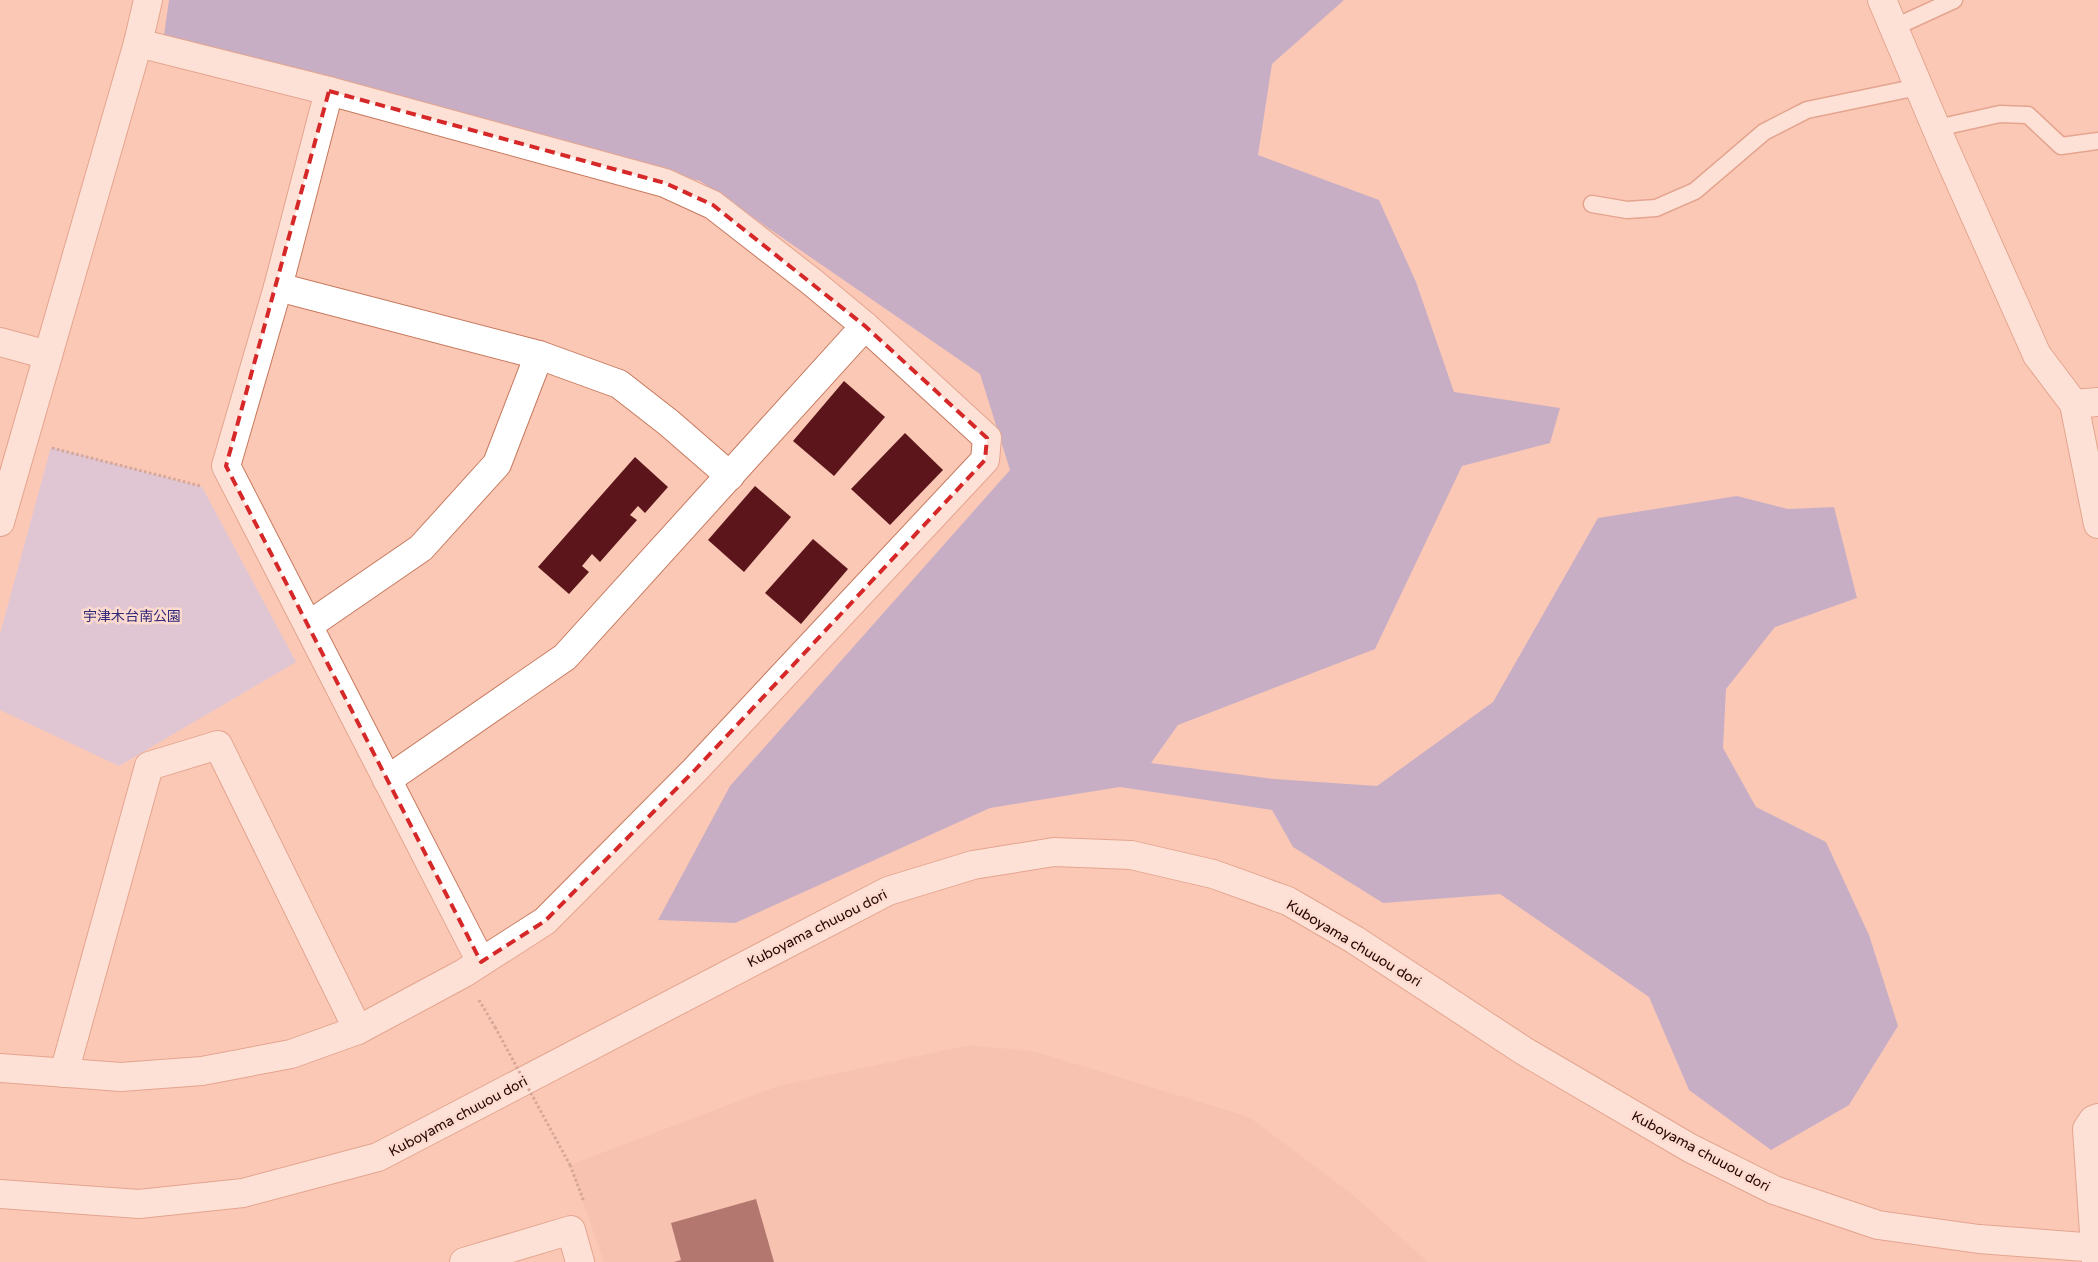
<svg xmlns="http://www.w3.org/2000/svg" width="2098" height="1262" viewBox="0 0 2098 1262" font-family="'Varela Round','Noto Sans JP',sans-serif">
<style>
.built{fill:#f1baa7}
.green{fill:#bec3f6}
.forest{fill:#8b8fd5}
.building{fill:#5b151b}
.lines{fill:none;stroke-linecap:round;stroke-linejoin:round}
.service-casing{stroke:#c7795d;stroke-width:19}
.minor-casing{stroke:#c7795d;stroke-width:30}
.tertiary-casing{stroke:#c7795d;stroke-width:30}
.path{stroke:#a97e71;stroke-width:3;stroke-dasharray:2.5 2.5;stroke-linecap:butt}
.service{stroke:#fff;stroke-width:16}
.minor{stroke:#fff;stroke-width:28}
.tertiary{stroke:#fff;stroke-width:28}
.path-bridge{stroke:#a97e71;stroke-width:3;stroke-dasharray:2.5 2.5;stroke-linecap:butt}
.marked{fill:none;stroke:#d62828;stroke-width:4;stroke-dasharray:10 6;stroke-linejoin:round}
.labels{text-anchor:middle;stroke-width:5;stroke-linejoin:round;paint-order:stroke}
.park-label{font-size:14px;fill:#30297a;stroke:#fddace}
.street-label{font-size:14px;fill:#210500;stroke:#fddace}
</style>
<rect width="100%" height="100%" fill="#fbc8b6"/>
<polygon class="built" points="970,1045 1036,1052 1249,1117 1353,1195 1428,1262 604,1262 570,1165 778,1086"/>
<polygon class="green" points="51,447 202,487 296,662 119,766 0,710 0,634"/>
<polygon class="forest" points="169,0 1344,0 1272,64 1258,155 1379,200 1416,282 1454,392 1560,408 1550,443 1462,466 1375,649 1178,725 1151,763 1274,779 1377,786 1493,702 1598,518 1737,496 1788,509 1834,507 1857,598 1775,627 1726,689 1723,748 1756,807 1826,842 1869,935 1898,1026 1849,1105 1771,1150 1689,1090 1649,997 1500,894 1383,903 1293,847 1272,810 1120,787 990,808 735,923 658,920 730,786 1010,470 980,374 700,181 163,42"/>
<g class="building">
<polygon points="844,381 885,417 834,476 793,441"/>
<polygon points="905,433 943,470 890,525 851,489"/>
<polygon points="635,457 668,487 645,513 638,506 630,515 637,520 600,562 592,554 582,566 589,572 569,594 538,567"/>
<polygon points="755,486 791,517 744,572 708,540"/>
<polygon points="813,539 848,569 801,624 765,593"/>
<polygon points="756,1199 774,1262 674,1262 681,1260 671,1223"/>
</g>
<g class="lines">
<g class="service-casing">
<g id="service">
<polyline points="1893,28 1954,0"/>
<polyline points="1937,128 2000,114 2028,115 2061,146 2098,141"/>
<polyline points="1592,204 1627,210 1656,208 1695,191 1764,132 1807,110 1918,87"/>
</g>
</g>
<g class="minor-casing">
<g id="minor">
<polyline points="1882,0 1943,144 2037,355 2074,404 2098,524"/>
<polyline points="329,91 278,287 226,466 481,962"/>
<polyline points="278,287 539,355 619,384 669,423 730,476"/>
<polyline points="0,342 48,355"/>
<polyline points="2074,404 2098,402"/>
<polyline points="0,522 138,43 148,0"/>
<polyline points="309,625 421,548 497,464 539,355"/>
<polyline points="387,780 565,657 865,326"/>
<polyline points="0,1068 121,1077 202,1071 291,1054 358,1030 464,973 545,921 694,771 985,460 987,438 865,326 812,282 713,205 665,183 329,91 138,43"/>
<polyline points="64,1073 149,766 218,745 358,1030"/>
<polyline points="464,1262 571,1230 580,1262"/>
<polyline points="2096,1262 2087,1129 2093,1120 2098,1118"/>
</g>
</g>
<g class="tertiary-casing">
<polyline id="tertiary" points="0,1194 139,1204 243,1193 378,1157 888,891 973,865 1054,852 1131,855 1213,874 1288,901 1355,940 1524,1051 1690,1148 1774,1190 1878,1225 1979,1239 2098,1248"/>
</g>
<g class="path">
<polyline points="52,448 201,486"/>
<polyline points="479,1000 495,1027"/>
<polyline points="570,1165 584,1202"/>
</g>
<use href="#service" class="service"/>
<use href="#minor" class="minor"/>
<use href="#tertiary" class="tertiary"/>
<polyline class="path-bridge" points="495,1027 570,1165"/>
</g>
<path d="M0 0H2098V1262H0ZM329 91 665 183 713 205 865 326 987 438 985 460 694 771 545 921 481 962 226 466Z" fill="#fbc8b6" fill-opacity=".55" fill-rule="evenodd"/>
<path class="marked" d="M329 91 665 183 713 205 865 326 987 438 985 460 694 771 545 921 481 962 226 466Z"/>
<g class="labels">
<g class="park-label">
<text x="132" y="621">宇津木台南公園</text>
</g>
<g class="street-label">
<text transform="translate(817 928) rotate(-27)" y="5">Kuboyama chuuou dori</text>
<text transform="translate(1354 943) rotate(31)" y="5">Kuboyama chuuou dori</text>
<text transform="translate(458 1116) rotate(-28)" y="5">Kuboyama chuuou dori</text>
<text transform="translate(1701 1151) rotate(28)" y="5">Kuboyama chuuou dori</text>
</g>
</g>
</svg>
